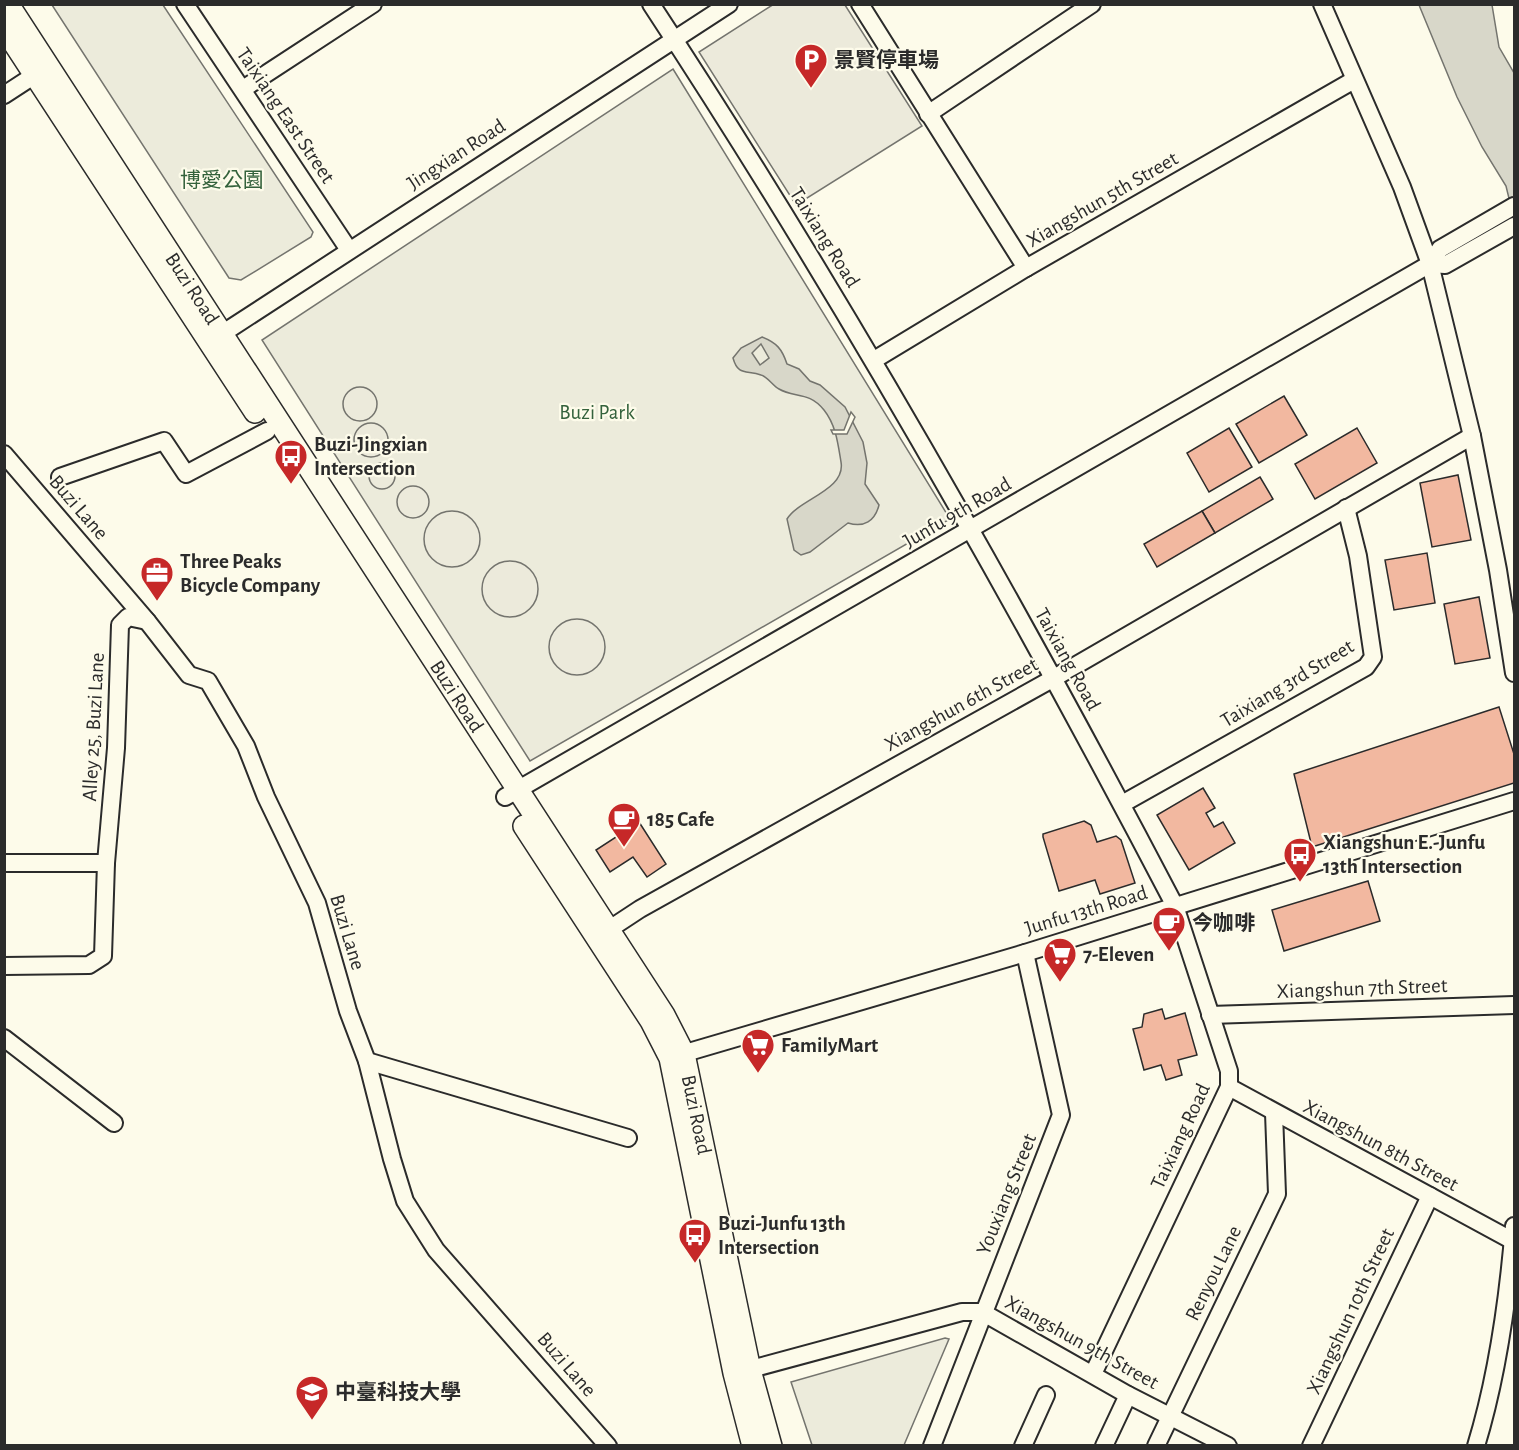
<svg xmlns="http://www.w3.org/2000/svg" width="1519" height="1450" viewBox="0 0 1519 1450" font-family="'Alegreya Sans','Noto Sans TC',sans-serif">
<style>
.green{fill:#ecebdb;stroke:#74746e;stroke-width:1.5}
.parking{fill:#eceadb;stroke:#74746e;stroke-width:1.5}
.water{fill:#d8d7c9;stroke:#74746e;stroke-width:1.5;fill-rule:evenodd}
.pier{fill:#fdfbea;stroke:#74746e;stroke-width:1.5}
.building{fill:#f2b8a0;stroke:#2b2b2b;stroke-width:1.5}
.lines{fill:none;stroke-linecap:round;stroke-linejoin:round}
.minor-casing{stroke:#2b2b2b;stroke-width:20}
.major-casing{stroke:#2b2b2b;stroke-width:24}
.minor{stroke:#fdfbea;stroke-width:16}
.major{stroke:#fdfbea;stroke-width:21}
.labels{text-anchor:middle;stroke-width:4.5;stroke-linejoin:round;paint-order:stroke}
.poi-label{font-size:21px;font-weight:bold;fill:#2b2b2b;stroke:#fdfbea;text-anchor:start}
.street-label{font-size:21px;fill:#2b2b2b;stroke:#fdfbea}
.park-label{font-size:21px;fill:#34623c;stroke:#fdfbea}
</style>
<rect width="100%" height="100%" fill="#fdfbea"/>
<g class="green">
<polygon points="52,5 163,5 313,232 311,237 241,280 229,278"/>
<polygon points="673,69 950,519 530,761 262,340"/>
<polygon points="945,1338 949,1339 904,1445 812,1445 791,1382"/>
</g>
<g class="parking">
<polygon points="774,4 845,5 922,126 796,205 699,52"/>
<circle cx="360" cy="404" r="17"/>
<circle cx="371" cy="440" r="17"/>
<circle cx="382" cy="476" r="13"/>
<circle cx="413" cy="502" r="16"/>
<circle cx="452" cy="539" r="28"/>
<circle cx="510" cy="589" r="28"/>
<circle cx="577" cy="647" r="28"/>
</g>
<g class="water">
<polygon points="1419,5 1492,5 1499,47 1514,73 1514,219 1506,186 1482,147 1457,97"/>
<path d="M762 337C777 343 782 349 787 364L799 369 810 381 820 385 845 407 863 442 867 463 865 484 879 505C875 521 864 528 848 523L810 552 801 555 794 550 787 519C799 499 846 490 841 462 838 444 836 425 824 410 809 391 794 398 779 389 773 386 768 377 761 375 746 370 738 376 733 358L741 348ZM761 344 769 358 760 365 752 353Z"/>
</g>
<polygon class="pier" points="851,412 855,417 847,434 833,434 831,430 844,430"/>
<g class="building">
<polygon points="1284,396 1307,435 1259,463 1236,424"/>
<polygon points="1229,428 1252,467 1209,492 1187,453"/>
<polygon points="1357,428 1377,463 1315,499 1295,464"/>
<polygon points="1458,475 1471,540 1432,547 1420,483"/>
<polygon points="1260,477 1273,499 1215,533 1202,511"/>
<polygon points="1202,511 1215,533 1157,567 1144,544"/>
<polygon points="1427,553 1435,603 1394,610 1385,560"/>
<polygon points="1479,597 1490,658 1455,664 1444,604"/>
<polygon points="1499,707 1514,754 1514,783 1312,847 1294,774"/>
<polygon points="1203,788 1215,808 1206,813 1214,827 1223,822 1235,843 1189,870 1157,815"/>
<polygon points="1084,821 1091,825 1097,842 1116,836 1121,840 1135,883 1100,894 1095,880 1059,891 1043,837 1043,834"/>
<polygon points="639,822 666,864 647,877 633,857 610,872 596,850"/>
<polygon points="1368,881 1380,921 1284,951 1272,910"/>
<polygon points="1162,1009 1165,1019 1185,1013 1197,1055 1178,1060 1182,1075 1166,1080 1161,1065 1144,1070 1133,1029 1142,1027 1144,1014"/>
</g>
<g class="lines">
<g class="minor-casing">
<g id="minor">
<polyline points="185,4 349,250"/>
<path d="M651 4C842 295 1014 598 1175 906L1229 1071V1087L1093 1374"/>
<polyline points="860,4 1026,268"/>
<polyline points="1322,4 1402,187 1430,264 1472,436 1498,570 1514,673"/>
<polyline points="243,89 373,4"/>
<polyline points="4,95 44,69"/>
<polyline points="928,114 1092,4"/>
<polyline points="1430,264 1445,265 1514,226"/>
<polyline points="214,339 729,4"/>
<polyline points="874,360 1026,268 1354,80"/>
<polyline points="4,454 147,621 189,675 208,681 246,746 266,797 317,903 348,1011 367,1061 392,1159 405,1201 436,1250 608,1446"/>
<polyline points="60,477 164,441 186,474 267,431"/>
<polyline points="505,797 1430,264 1440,249 1514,206"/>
<polyline points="1122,804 1366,667 1373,657 1358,556 1346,508"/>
<polyline points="4,863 106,863"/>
<polyline points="599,936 640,909 1054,678 1472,436"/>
<polyline points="4,966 89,965 103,956 106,863 116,748 120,625 128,617 147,621"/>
<polyline points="1210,1015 1514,1005"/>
<polyline points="4,1038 114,1123"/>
<polyline points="675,1056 1025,953 1514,801"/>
<polyline points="367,1061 628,1138"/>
<polyline points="1229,1087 1513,1241"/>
<polyline points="740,1372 962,1312 982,1312 1128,1395 1228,1446"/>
<polyline points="932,1446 1061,1115 1025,953"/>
<polyline points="1023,1446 1046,1395"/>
<polyline points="1104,1446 1128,1395"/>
<polyline points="1156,1446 1277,1194 1274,1113"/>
<polyline points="1311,1446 1430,1196"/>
<path d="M1476 1446C1498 1374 1508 1300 1514 1226"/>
</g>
</g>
<g class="major-casing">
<g id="major">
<path id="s1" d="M8 4 664 1015 684 1054 750 1370 771 1446"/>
<polyline points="4,28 255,412"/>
<polyline points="524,826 651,1021 670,1058 734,1373 753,1446"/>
</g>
</g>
<use href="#minor" class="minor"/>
<use href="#major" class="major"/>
</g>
<defs>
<g id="parking-pin" transform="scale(1.725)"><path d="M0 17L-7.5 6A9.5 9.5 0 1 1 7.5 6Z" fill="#c62828" stroke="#fdfbea"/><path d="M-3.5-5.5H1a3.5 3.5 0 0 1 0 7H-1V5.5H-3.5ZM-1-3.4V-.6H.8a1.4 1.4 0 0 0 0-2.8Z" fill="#fff"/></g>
<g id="bus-pin" transform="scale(1.725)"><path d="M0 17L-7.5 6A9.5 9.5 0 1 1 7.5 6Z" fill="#c62828" stroke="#fdfbea"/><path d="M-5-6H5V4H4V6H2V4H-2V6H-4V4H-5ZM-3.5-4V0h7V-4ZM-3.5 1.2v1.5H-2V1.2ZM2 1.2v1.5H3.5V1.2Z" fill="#fff"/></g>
<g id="office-pin" transform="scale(1.725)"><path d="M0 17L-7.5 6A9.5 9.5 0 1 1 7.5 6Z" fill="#c62828" stroke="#fdfbea"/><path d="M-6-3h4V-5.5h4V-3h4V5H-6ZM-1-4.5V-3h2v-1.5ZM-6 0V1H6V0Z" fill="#fff"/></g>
<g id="cafe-pin" transform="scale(1.725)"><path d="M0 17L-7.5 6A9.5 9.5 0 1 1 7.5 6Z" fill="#c62828" stroke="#fdfbea"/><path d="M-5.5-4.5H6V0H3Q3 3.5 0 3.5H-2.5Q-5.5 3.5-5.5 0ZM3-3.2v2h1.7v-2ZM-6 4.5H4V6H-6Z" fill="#fff"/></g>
<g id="supermarket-pin" transform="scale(1.725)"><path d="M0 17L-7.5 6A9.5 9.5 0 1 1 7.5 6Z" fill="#c62828" stroke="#fdfbea"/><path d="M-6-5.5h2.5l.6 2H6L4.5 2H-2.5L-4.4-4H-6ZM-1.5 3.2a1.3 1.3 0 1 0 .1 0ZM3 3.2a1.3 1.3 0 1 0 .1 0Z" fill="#fff"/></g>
<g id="university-pin" transform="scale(1.725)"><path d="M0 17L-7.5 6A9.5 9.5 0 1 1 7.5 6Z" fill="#c62828" stroke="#fdfbea"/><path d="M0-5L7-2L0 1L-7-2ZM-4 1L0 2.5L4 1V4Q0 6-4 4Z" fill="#fff"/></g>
</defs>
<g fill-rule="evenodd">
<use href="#parking-pin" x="811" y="60"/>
<use href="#bus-pin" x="291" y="456"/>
<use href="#office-pin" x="157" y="573"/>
<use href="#cafe-pin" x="624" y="819"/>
<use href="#bus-pin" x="1300" y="854"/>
<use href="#cafe-pin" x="1169" y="923"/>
<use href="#supermarket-pin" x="1060" y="954"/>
<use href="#supermarket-pin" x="758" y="1045"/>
<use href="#bus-pin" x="695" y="1235"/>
<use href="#university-pin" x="312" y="1392"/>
</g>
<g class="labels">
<g class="poi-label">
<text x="834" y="67">景賢停車場</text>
<text x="314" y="451">Buzi-Jingxian<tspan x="314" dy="24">Intersection</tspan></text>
<text x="180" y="568">Three Peaks<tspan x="180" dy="24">Bicycle Company</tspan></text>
<text x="647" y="826">185 Cafe</text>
<text x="1323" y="849">Xiangshun E.-Junfu<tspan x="1323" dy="24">13th Intersection</tspan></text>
<text x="1192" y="930">今咖啡</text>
<text x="1083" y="961">7-Eleven</text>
<text x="781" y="1052">FamilyMart</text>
<text x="718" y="1230">Buzi-Junfu 13th<tspan x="718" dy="24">Intersection</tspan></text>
<text x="335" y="1399">中臺科技大學</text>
</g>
<g class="street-label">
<text transform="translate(286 115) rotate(56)" y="7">Taixiang East Street</text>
<text transform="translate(456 154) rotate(-33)" y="7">Jingxian Road</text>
<text transform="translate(1102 199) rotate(-30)" y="7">Xiangshun 5th Street</text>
<text transform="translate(825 237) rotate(58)" y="7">Taixiang Road</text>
<text dy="7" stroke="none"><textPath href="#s1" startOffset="339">Buzi Road</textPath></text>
<text transform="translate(79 507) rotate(49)" y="7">Buzi Lane</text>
<text transform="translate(957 512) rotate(-30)" y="7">Junfu 9th Road</text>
<text transform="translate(1068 659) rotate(61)" y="7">Taixiang Road</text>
<text transform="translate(1287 683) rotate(-31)" y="7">Taixiang 3rd Street</text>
<text dy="7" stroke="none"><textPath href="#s1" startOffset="825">Buzi Road</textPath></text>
<text transform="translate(961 704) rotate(-29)" y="7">Xiangshun 6th Street</text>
<text transform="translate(93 727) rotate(-87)" y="7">Alley 25, Buzi Lane</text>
<text transform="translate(1086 910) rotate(-17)" y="7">Junfu 13th Road</text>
<text transform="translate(348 932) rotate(73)" y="7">Buzi Lane</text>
<text transform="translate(1362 988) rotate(-2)" y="7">Xiangshun 7th Street</text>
<text dy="7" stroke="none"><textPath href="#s1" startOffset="1311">Buzi Road</textPath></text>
<text transform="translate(1180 1136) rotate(-65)" y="7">Taixiang Road</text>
<text transform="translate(1381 1145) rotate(28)" y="7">Xiangshun 8th Street</text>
<text transform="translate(1006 1194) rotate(-68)" y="7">Youxiang Street</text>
<text transform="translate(1213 1273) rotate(-64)" y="7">Renyou Lane</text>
<text transform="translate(1350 1311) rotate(-65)" y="7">Xiangshun 10th Street</text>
<text transform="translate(1082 1342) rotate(29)" y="7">Xiangshun 9th Street</text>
<text transform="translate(567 1364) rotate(49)" y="7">Buzi Lane</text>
</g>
<g class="park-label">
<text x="222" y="187">博愛公園</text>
<text x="597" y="419">Buzi Park</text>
</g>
</g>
<rect width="1519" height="1450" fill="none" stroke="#2b2b2b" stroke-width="12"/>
</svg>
